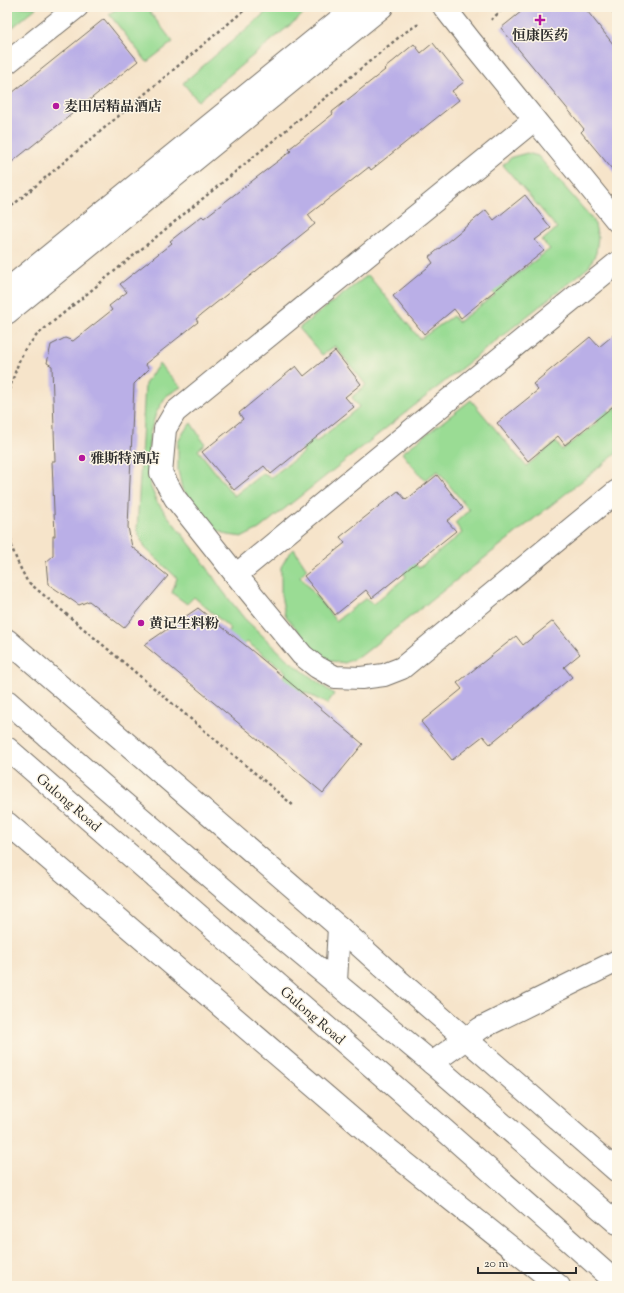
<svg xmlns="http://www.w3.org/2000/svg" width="624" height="1293" viewBox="0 0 624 1293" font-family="'Sorts Mill Goudy','Noto Serif SC',serif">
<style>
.green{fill:#9adc94;stroke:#628460}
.building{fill:#baafe7}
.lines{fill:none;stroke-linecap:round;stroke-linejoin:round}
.minor-casing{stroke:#726c63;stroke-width:24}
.major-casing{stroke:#726c63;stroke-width:24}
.path{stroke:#726c63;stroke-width:2.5;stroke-dasharray:3 3;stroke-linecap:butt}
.minor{stroke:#fff;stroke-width:22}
.major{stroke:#fff;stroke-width:22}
.poi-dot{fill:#b5179e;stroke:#fcf5e5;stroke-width:1.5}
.labels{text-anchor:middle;stroke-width:3;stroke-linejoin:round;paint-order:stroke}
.poi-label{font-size:14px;font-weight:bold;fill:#2b2b2b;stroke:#fcf5e5;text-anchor:start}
.street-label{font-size:14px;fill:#2b2b2b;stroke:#fcf5e5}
</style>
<rect width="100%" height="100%" fill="#fcf5e5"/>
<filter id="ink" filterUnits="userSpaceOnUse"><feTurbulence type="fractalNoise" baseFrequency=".025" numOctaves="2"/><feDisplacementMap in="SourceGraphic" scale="8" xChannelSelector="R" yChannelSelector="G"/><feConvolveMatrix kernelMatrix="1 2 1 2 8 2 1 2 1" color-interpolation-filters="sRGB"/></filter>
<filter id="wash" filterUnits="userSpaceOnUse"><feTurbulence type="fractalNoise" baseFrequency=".012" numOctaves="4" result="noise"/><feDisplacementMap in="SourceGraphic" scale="16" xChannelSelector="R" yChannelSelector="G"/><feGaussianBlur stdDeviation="0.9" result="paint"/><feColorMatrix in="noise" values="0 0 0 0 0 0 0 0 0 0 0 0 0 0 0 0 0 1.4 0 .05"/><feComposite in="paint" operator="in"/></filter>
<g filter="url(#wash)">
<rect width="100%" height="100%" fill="#f6e4ca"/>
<g class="green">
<polygon points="7,7 37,7 7,32"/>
<polygon points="119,7 146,7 173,42 147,62 109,14"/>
<polygon points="272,7 312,7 198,101 183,83"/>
<polygon points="527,153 538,156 594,221 598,237 596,253 589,267 259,529 243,537 228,535 213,528 182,489 178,470 178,442 185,430 191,423 205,444 198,450 234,496 263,473 270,478 304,452 299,443 308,434 316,442 359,407 352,397 366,385 335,346 322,355 299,328 368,275 420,339 453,316 458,322 495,295 488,287 499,278 504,284 550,249 542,241 557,228 503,165 512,157"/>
<polygon points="159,364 181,387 166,396 156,413 150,433 148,455 150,485 157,502 200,557 222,590 244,618 288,660 334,694 327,704 304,692 299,700 279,686 286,672 247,642 239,650 224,640 231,629 194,597 187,604 172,593 177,578 145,548 137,531 145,384"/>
<polygon points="471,400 526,466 556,442 562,450 598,422 591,412 602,403 610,412 617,406 617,453 362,655 345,663 331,661 316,653 285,615 281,595 281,567 288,555 294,549 307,569 300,576 336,621 366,598 373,604 406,577 402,569 411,560 419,568 462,533 455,523 469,510 438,471 424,480 402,453"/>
</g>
<g id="blocks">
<g class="building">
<polygon points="527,7 584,7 617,49 617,175 581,132 584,129 501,28"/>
<polygon points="104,19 138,61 7,166 7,97"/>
<polygon points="433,43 464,82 452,91 459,100 371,170 369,167 308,215 315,224 196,319 198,322 145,364 149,369 134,384 128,527 132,547 168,576 124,628 89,601 79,605 48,584 46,562 53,556 53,536 55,536 52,461 55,461 52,366 47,363 51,345 65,338 73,341 112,310 109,306 127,292 120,284 172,243 170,241 202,216 204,218 291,151 289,149 333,114 332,112 385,70 384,69 414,44 421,53"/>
<polygon points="525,195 551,228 535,240 544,251 461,318 454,309 424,334 393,296 433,263 429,257 486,210 494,220"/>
<polygon points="617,332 617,403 565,445 558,436 528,461 497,423 538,390 533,384 590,337 599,347"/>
<polygon points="335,351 361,384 345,397 354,407 271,474 264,466 234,490 202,452 243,419 239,413 296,366 304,376"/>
<polygon points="437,475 463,508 447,521 456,531 372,598 366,590 335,615 304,576 345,543 340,537 398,491 406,500"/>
<polygon points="198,608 250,649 363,744 323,793 144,645"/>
<polygon points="553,621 580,654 564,667 572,677 490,744 483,736 452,760 421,722 462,689 457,683 516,636 523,645"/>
</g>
</g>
</g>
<g filter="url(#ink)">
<use href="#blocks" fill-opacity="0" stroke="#726c63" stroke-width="1"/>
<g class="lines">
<g class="minor-casing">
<g id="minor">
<polyline points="444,7 469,39 617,221"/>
<polyline points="7,63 77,7"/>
<polyline points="534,120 175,412 165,429 161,473 175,498 236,575 302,655 317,667 335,677 361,678 384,675 402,668 617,491"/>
<polyline points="7,290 355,7"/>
<polyline points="7,313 382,7"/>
<polyline points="236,575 430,415 617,263"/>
<polyline points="7,640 339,927 391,974 466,1039 617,1171"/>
<polyline points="7,823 378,1141 559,1286"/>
<polyline points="432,1063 481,1028 617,961"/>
</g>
</g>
<g class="major-casing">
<g id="major">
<polyline points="7,701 106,788 253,914 432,1063 617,1223"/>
<polyline points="7,748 408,1098 617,1283"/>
<polyline points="336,982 339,927"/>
</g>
</g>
<g class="path">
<polyline points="609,7 617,16"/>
<polyline points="491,20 505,7"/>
<polyline points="7,210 248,7"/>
<polyline points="7,396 19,361 25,349 37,335 404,33 417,25 421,24"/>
<polyline points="7,467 9,524 12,548 18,563 27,581 294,806"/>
</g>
<use href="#minor" class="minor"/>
<use href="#major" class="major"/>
</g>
</g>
<g class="poi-dot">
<path d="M538 14h4v4h4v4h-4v4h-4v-4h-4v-4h4z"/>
<circle cx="56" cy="106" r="4"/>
<circle cx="82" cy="458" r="4"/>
<circle cx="141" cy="623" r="4"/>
</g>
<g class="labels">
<g class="poi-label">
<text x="540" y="40" text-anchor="middle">恒康医药</text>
<text x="64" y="111">麦田居精品酒店</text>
<text x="90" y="463">雅斯特酒店</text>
<text x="149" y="628">黄记生料粉</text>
</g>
<g class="street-label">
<text transform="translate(69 802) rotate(41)" y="5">Gulong Road</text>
<text transform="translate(313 1015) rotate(41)" y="5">Gulong Road</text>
</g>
</g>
<rect width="624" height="1293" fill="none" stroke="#fcf5e5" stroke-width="24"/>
<path d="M478 1267v6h98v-6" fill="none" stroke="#2b2b2b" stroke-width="2"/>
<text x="484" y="1267" font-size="12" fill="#2b2b2b" stroke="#fcf5e5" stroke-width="3" paint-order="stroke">20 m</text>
</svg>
